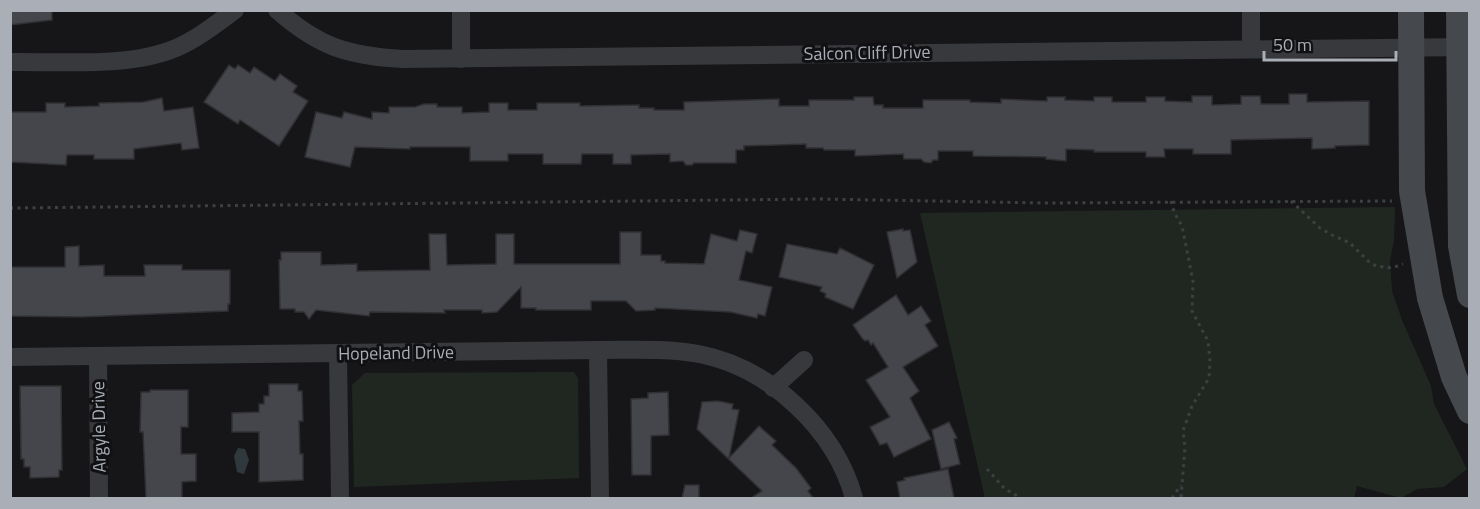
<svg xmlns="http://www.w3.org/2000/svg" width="1480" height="509" viewBox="0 0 1480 509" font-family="'Titillium Web',sans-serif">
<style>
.green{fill:#202721}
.water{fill:#2f383d}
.building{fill:#45464b;stroke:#303034;stroke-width:1.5}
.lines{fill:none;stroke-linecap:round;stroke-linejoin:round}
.path{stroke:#3d4043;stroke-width:3;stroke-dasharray:3 4.5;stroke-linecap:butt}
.minor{stroke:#37393d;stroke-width:18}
.secondary{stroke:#45484c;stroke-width:26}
.labels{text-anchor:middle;stroke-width:6;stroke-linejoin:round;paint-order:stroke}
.street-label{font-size:18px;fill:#a9aeb7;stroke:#111113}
</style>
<rect width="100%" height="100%" fill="#161618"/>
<g class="green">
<polygon points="1395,207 1394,240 1390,261 1392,291 1402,320 1431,386 1434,404 1467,469 1444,487 1417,489 1401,498 1357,486 1354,498 985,498 920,213"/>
<polygon points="574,372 578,378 579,478 354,487 352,385 365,373"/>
</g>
<polygon class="water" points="238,448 245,449 249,460 244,474 237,472 234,456"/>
<g class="building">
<polygon points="10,10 52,10 52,20 10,25"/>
<polygon points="229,65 235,69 238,65 250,73 254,67 275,81 280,74 297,86 293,92 308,101 279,146 240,120 238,124 204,102"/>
<polygon points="1289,94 1307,94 1307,102 1369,101 1369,145 1335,146 1335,148 1312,149 1312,138 1231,140 1231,154 1193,154 1193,149 1164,149 1165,157 1146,157 1146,152 1094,152 1094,150 1066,149 1066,161 1046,159 1046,157 973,156 973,151 938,151 938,160 933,160 931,163 924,162 921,159 904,159 903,154 855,156 855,150 824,150 823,148 806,148 806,144 744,146 744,150 736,150 736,163 694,163 692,165 686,165 683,161 670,162 670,154 631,155 631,164 613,164 613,154 582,154 581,164 543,164 543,154 508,154 508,161 470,161 470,147 410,147 410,149 355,147 350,167 305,157 316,112 342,118 344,112 372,119 372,112 389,113 389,107 415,107 424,104 437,104 437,107 462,107 462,113 489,112 489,103 508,103 508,110 537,110 537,103 580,103 580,106 639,105 639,108 654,108 654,110 684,110 684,102 779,99 779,106 809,106 809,100 854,100 854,97 873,97 874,105 883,105 883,108 923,108 923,100 970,100 970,102 1001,103 1001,99 1047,101 1047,97 1065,97 1065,100 1094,101 1094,97 1112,97 1112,102 1146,102 1146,97 1165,97 1165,101 1192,102 1192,96 1212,96 1212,105 1241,104 1241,96 1260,96 1261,104 1289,104"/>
<polygon points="162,98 164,111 193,107 199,148 182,150 181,143 134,149 134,159 94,159 94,155 67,155 66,165 10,162 10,112 46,112 46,103 65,103 65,107 99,106 99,103 143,102"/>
<polygon points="903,229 903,231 910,230 917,262 897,278 887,232"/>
<polygon points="740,230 757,234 752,253 746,251 739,280 772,287 765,316 758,314 757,318 730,312 655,308 655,310 636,311 626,301 591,301 591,310 536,310 536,308 521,308 521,287 497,312 482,313 482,310 444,310 445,313 370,312 369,316 316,310 309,319 304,312 295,312 295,309 280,309 279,260 281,260 281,252 321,252 321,265 357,264 357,271 430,270 429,234 446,234 447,265 496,264 496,234 514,234 514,264 620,264 620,232 641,232 641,255 661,255 661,261 665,261 665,263 704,264 711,234 737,241"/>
<polygon points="787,244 837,254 840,248 874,265 853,309 825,297 826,294 820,291 822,287 779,277"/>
<polygon points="79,246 79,266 104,265 104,276 145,276 144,265 182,265 182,270 230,270 230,304 228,304 228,311 81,317 10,316 10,267 65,267 65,247"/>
<polygon points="896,295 908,315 921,306 931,321 925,325 938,346 903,367 919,391 910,398 931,439 894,457 887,443 880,445 870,427 890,417 866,380 888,367 873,343 871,345 868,340 865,341 862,338 853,325"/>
<polygon points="269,384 298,384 298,391 302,391 303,421 299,421 300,454 303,454 303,480 259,482 259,432 232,432 232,413 259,412 259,404 264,404 264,396 269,396"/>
<polygon points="20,386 61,386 62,470 59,470 59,477 30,478 30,467 24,467 24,459 21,459"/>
<polygon points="150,390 188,390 188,427 181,427 181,454 196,454 196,481 182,482 182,498 146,498 143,432 140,432 141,392 150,392"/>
<polygon points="668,392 669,435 651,436 651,475 632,475 631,399 648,398 648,393"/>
<polygon points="718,401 733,404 732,409 739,410 729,458 759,426 776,441 772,445 796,468 811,488 808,491 813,498 751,498 762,491 697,429 702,402"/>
<polygon points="949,422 957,438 954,439 960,464 941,469 932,430"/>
<polygon points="948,469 954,498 900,498 897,482 905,480 904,478"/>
<polygon points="685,485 699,485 699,498 682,498"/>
</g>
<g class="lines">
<g class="path">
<polyline points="1171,201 1174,212 1182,226 1193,281 1192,311 1208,341 1210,361 1209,378 1192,406 1183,431 1185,447 1181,498"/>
<polyline points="1291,201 1320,228 1332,235 1350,243 1368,261 1376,266 1392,268 1403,264"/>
<polyline points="10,208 818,199 1045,203 1392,201"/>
<polyline points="987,469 1005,489 1021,498"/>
<polyline points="1172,498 1181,485"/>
</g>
<g class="minor">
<path d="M277 10C319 47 348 56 403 59L1470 47"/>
<polyline points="461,10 461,59"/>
<polyline points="1251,48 1251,10"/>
<path d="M10 62C62 61 129 68 176 48 197 39 216 24 235 10"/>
<polyline points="598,350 600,498"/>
<polyline points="338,354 340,498"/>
<polyline points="98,356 99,498"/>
<path d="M10 357 598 350C632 350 666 348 699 354 770 368 835 429 854 498"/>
<polyline points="773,388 804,360"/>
</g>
<g class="secondary">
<polyline points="1411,10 1412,191 1430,298 1454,377 1470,411"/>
<polyline points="1459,10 1461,246 1470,295"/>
</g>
</g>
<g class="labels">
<g class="street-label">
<text transform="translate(867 53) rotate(-1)" y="6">Salcon Cliff Drive</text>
<text transform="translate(396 353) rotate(-1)" y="6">Hopeland Drive</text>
<text transform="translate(99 427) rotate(-91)" y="6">Argyle Drive</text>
</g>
</g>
<rect width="1480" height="509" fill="none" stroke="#a9aeb7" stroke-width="24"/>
<path d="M1264 51v9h132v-9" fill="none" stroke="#a9aeb7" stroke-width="3"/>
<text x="1273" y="51" font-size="18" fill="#a9aeb7" stroke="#111113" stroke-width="4.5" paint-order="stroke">50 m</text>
</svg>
